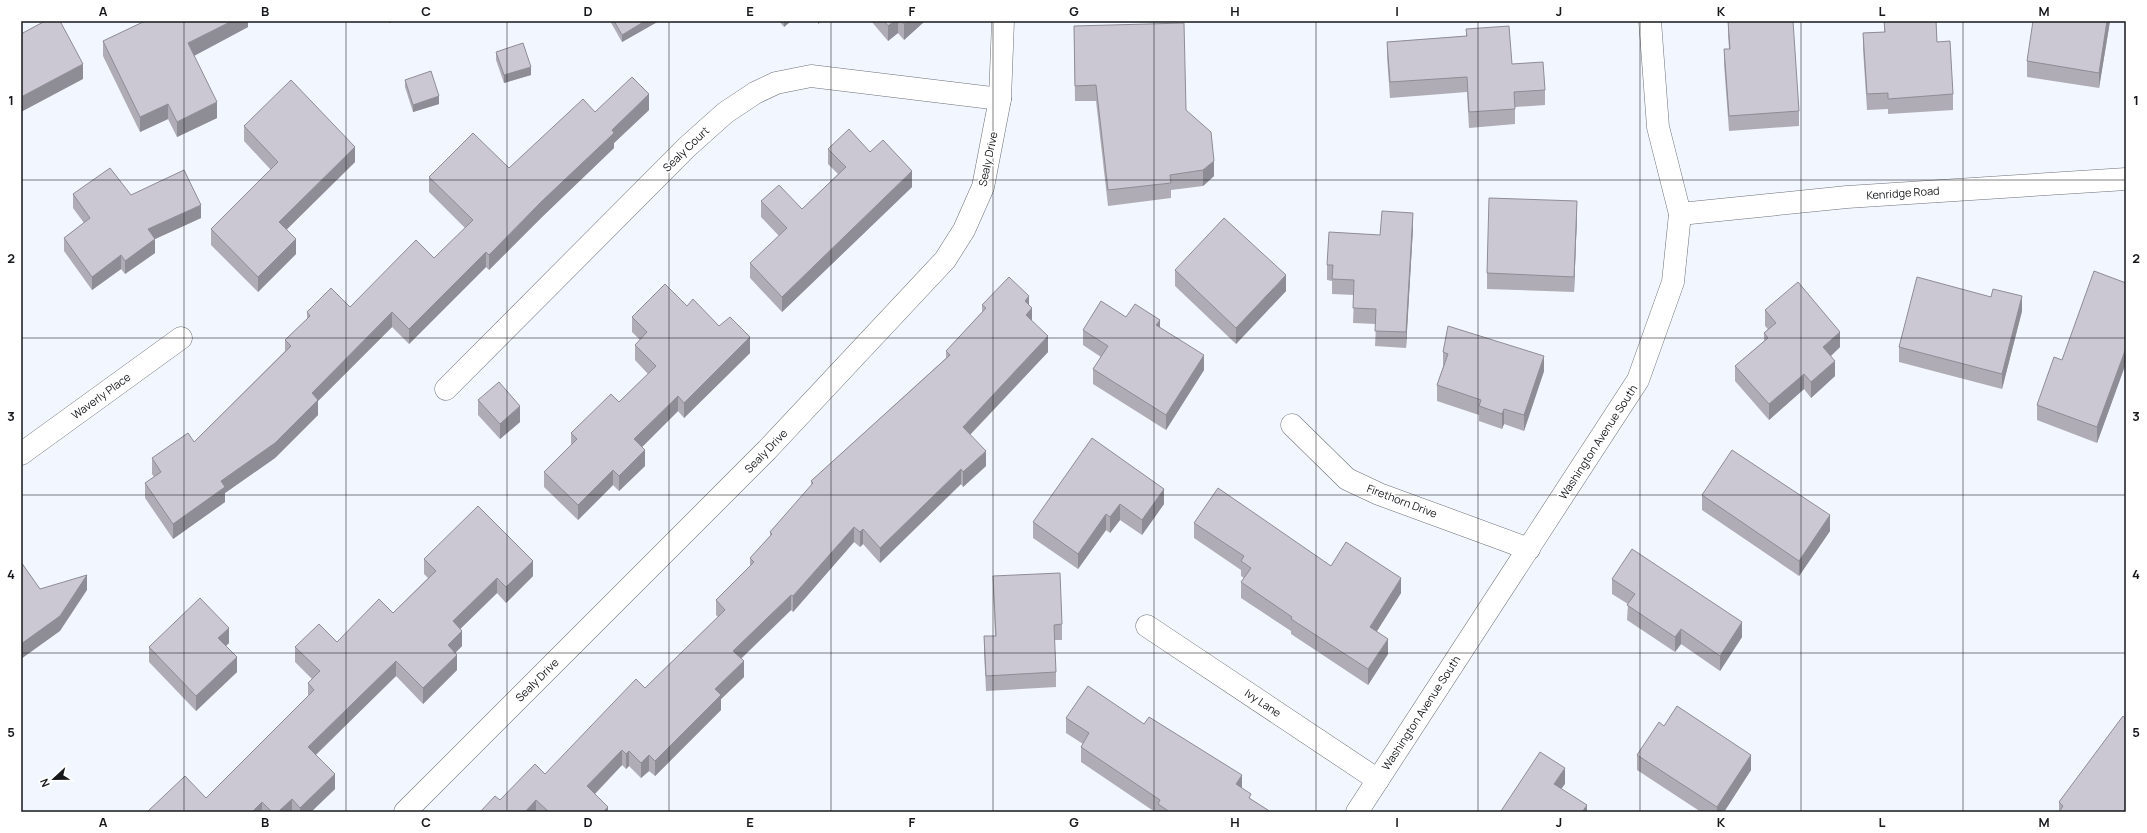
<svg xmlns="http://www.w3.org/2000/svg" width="2147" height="833" viewBox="0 0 2147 833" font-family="Manrope,sans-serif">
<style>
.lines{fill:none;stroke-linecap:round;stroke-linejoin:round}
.minor-casing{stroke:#6c7079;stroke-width:23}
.minor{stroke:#fff;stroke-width:22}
.wall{fill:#afacb5}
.shaded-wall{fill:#8e8c94}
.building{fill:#cbc8d3;stroke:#8e8c94}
.grid{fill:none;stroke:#15171a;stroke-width:1;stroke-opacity:0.55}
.labels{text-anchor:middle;stroke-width:3;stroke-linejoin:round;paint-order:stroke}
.street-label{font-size:11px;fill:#15171a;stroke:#fff}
.neatline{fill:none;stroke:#15171a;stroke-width:1.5}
.grid-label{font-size:13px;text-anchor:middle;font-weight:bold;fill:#15171a}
</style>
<rect width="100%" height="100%" fill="#f2f6fe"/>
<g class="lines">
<g class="minor-casing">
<g id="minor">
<polyline points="1680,214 1847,197 2126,179"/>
<polyline points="446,389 687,147 725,113 755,93 776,83 811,76 1000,99"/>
<polyline points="1292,425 1347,479 1379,494 1529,549"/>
<polyline points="21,454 181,338"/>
<polyline points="1147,626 1378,780"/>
<polyline points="405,812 767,450 945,260 964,230 983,187 1000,99 1003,21"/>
<polyline points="1357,812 1638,380 1673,282 1680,214 1658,127 1650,21"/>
</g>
</g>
<use href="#minor" class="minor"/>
</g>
<g class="wall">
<polygon points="248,21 248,27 194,56 217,118 177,137 168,119 140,132 103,56 103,41"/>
<polygon points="610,21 659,21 622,42"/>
<polygon points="779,21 791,21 784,27"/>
<polygon points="871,21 925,21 904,40 898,33 888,41"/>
<polygon points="1728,21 1799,111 1799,126 1729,131 1724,64 1724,49 1729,49 1728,36"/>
<polygon points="1884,21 1936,21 1937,42 1953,94 1953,110 1888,114 1888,109 1867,110 1863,49 1863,33 1884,32"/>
<polygon points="2110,21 2099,88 2027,77 2027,61"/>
<polygon points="1074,26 1186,110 1214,176 1203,186 1171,190 1171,198 1108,206 1096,101 1075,101"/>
<polygon points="1466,29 1545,90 1545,105 1515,107 1515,124 1469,128 1467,92 1390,98 1387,57 1387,42 1466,36"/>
<polygon points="496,52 531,75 504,83 496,60"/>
<polygon points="405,80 439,104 413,112 405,87"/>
<polygon points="649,110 614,143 614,148 542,217 489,270 486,267 409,344 392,327 318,401 318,415 275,458 225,493 225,502 173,539 145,498 145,483 154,477 152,474 152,458 194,442 285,351 285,340 307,319 307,312 350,307 434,258 465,228 429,192 429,177 509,168 595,112"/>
<polygon points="244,126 355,162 287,229 296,254 258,292 211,245 211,229 271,170 244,141"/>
<polygon points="828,149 870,152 912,187 782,312 750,278 750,263 779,236 761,217 761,201 802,209 838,174 828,164"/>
<polygon points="73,194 201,218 155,239 155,253 125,274 121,269 92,290 64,251 64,238 84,223 73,208"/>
<polygon points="1577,216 1574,292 1487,289 1487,273"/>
<polygon points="1413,228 1406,348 1375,346 1376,324 1353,323 1354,295 1332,294 1332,281 1327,280 1327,265 1380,235"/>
<polygon points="1175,270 1286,291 1236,344 1175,286"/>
<polygon points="2126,283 2126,363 2097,443 2037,420 2037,405 2062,360"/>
<polygon points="982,305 1029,306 1032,321 1048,352 970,435 986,466 963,487 961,484 880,563 863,544 860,547 854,542 793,612 791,610 741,659 744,677 721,699 721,710 655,776 649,771 641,778 629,766 626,769 622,765 595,794 608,812 480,812 545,774 645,688 718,617 716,615 716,600 750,566 750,558 770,536 770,532 811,486 811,481 946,358 946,351 982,312"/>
<polygon points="687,306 719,326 750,353 684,418 678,411 642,447 645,466 619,491 613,485 578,520 544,487 544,472 571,445 571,433 619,402 648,374 635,360 635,345 640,340 632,332 632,317"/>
<polygon points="1765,310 1840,347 1831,356 1835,376 1811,398 1804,389 1769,420 1735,381 1735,366 1764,341 1764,333 1768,329 1765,326"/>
<polygon points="2022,311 2002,389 1899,362 1899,347"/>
<polygon points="1126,317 1160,327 1204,370 1166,430 1093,384 1093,369 1101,357 1083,345 1083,330"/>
<polygon points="1443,352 1544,371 1524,431 1504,424 1502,429 1479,421 1479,415 1437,401 1437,385 1443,367"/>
<polygon points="478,400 520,422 500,439 478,415"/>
<polygon points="1164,489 1164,504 1142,535 1120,520 1110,533 1106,530 1078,569 1033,538 1033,522"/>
<polygon points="1702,495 1830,531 1799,576 1702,510"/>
<polygon points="1194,523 1331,566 1401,593 1377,631 1388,654 1368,685 1291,634 1291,631 1241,598 1241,582 1244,578 1241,576 1241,570 1194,538"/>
<polygon points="424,559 533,576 506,603 497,593 460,629 462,646 455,653 457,670 423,704 396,676 316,755 335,789 311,812 147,812 206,798 308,697 308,683 312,679 295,662 295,647 337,642 393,613 428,578 424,574"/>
<polygon points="993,576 1062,624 1062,640 1054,640 1056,672 1056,687 986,691 984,651 984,636 995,636 993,591"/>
<polygon points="1612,579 1742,637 1720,671 1681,644 1675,652 1627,620 1628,604 1612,594"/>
<polygon points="229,643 226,646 237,672 196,711 149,662 149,647"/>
<polygon points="1066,718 1144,724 1242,788 1251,799 1271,812 1155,812 1081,762 1081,747 1083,744 1066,733"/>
<polygon points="2126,719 2059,812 2059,802"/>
<polygon points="1664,726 1751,770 1724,812 1701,812 1637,770 1637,755"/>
</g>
<g class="shaded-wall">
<polygon points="232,21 248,21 248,27 188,59 188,43"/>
<polygon points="389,21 395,21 389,23"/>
<polygon points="645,21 659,21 622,42 622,35"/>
<polygon points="784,21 791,21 784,27"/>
<polygon points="818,21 822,21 818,24"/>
<polygon points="894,21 898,21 898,33 888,41 888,26"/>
<polygon points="908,21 925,21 904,40 904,24"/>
<polygon points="2107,21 2110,21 2099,88 2099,73"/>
<polygon points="83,64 83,79 21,112 21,97"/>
<polygon points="531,67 531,75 504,83 504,75"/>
<polygon points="649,94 649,110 614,143 614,148 542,217 489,270 489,255 612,130"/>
<polygon points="439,96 439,104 413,112 413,105"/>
<polygon points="217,102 217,118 177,137 177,122"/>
<polygon points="168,104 168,119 140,132 140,117"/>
<polygon points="355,147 355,162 279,237 279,222"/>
<polygon points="1214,161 1214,176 1203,186 1203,170"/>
<polygon points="912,171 912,187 782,312 782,297"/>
<polygon points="1577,201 1577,216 1574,292 1574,277"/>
<polygon points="201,205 201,218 155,239 155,253 125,274 125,261 148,229"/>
<polygon points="1413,213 1413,228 1406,348 1406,332"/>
<polygon points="296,239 296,254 258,292 258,277"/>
<polygon points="486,252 486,267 409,344 409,329"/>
<polygon points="121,255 121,269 92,290 92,277"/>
<polygon points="1286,275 1286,291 1236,344 1236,328"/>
<polygon points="1029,296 1029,311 1032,308 1032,324 1026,315 1025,301"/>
<polygon points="2022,296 2022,311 2002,389 2002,374"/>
<polygon points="392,312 392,327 318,401 318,415 275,458 225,493 225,502 173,539 173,524 221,481 312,393"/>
<polygon points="1160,320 1160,335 1156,325"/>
<polygon points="1840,332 1840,347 1823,363 1823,347"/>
<polygon points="1048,336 1048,352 963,442 963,427"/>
<polygon points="750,337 750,353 684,418 684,403"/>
<polygon points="2126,348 2126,363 2097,443 2097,427"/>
<polygon points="1204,355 1204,370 1166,430 1166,415"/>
<polygon points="1544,356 1544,371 1524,431 1524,415"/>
<polygon points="1835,361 1835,376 1811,398 1811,382"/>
<polygon points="1804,374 1804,389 1769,420 1769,404"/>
<polygon points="678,396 678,411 634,455 634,439"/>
<polygon points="520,406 520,422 500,439 500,424"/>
<polygon points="1504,409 1504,424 1502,429 1502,414"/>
<polygon points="645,450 645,466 619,491 619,476"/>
<polygon points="986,451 986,466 963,487 963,472"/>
<polygon points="961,469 961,484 880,563 880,548"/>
<polygon points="613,470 613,485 578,520 578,505"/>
<polygon points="1164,489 1164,504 1142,535 1142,520"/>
<polygon points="1120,504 1120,520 1110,533 1110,517"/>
<polygon points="1106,514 1106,530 1078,569 1078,554"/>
<polygon points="1830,515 1830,531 1799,576 1799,561"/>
<polygon points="854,527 854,542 793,612 793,596"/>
<polygon points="863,529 863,544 860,547 860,532"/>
<polygon points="533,561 533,576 506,603 506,587"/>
<polygon points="87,575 87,590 60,631 21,659 21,644"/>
<polygon points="497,578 497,593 453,636 453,621"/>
<polygon points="1401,578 1401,593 1370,642 1370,627"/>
<polygon points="791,595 791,610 733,666 733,651"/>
<polygon points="1742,622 1742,637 1720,671 1720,656"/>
<polygon points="229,628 229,643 218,653 218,638"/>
<polygon points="1681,629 1681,644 1675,652 1675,637"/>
<polygon points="462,631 462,646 448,660 448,645"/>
<polygon points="1388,639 1388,654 1368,685 1368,669"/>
<polygon points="457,655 457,670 423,704 423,688"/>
<polygon points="237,657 237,672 196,711 196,696"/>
<polygon points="396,661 396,676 308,762 308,747"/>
<polygon points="744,661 744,677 721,699 721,710 655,776 655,761 715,689"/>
<polygon points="622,750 622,765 587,802 587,786"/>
<polygon points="629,751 629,766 626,769 626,754"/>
<polygon points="649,755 649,771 641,778 641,763"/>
<polygon points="1751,755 1751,770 1724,812 1717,812 1717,807"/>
<polygon points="1565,768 1565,784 1554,799 1554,784"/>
<polygon points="335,774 335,789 311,812 300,812 300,808"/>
<polygon points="1242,775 1242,790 1236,784"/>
<polygon points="292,799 292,812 278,812"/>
<polygon points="536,800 536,812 525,812"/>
<polygon points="262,802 262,812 252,812"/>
<polygon points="1587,805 1587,812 1582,812"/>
<polygon points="608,807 608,812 603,812"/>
</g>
<g class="building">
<polygon points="45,21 60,21 83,64 21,97 21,34"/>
<polygon points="145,21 232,21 188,43 217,102 177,122 168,104 140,117 103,41"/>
<polygon points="614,21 645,21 622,35"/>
<polygon points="884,21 894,21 888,26"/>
<polygon points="901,21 908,21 904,24"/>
<polygon points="1728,21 1793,21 1799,111 1729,116 1724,49 1730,49"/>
<polygon points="1884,21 1936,21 1937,42 1950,41 1953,94 1888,99 1888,93 1867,94 1863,33 1885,32"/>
<polygon points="2033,21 2107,21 2099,73 2027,61"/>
<polygon points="1184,23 1186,110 1211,132 1214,161 1203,170 1170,175 1171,183 1108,190 1096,85 1075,86 1074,26"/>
<polygon points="1509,26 1512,64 1543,62 1545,90 1514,92 1515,109 1469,112 1467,77 1390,82 1387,42 1467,36 1466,29"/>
<polygon points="523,43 531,67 504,75 496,52"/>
<polygon points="431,71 439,96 413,105 405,80"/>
<polygon points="632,77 649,94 612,130 614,133 542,201 489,255 486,252 409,329 392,312 312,393 318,400 275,443 221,481 225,487 173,524 145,483 161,472 152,458 188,433 194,442 291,346 285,340 310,316 307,312 331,288 350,307 416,240 434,258 473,220 429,177 473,133 509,168 583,99 595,112"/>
<polygon points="291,80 355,147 279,222 296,239 258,277 211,229 278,162 244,126"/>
<polygon points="849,129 870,152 883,140 912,171 782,297 750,263 787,228 761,201 779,185 802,209 846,167 828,149"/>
<polygon points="110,168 131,195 184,170 201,205 148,229 155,239 125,261 121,255 92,277 64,238 90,218 73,194"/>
<polygon points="1489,198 1577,201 1574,277 1487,273"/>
<polygon points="1382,211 1413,213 1406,332 1375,331 1376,309 1353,308 1354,280 1332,279 1333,265 1327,265 1329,232 1380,235"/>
<polygon points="1224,218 1286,275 1236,328 1175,270"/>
<polygon points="2094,271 2126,283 2126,348 2097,427 2037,405 2054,357 2062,360"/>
<polygon points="1009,277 1029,296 1025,301 1032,308 1026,315 1048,336 963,427 986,451 963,472 961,469 880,548 863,529 860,532 854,527 793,596 791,595 733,651 744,661 715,689 721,695 655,761 649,755 641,763 629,751 626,754 622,750 587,786 608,807 603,812 549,812 536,800 525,812 480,812 495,796 500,800 535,764 545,774 636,679 645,688 725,610 716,600 754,562 750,558 772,534 770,532 813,483 811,481 950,355 946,351 986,308 982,305"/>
<polygon points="1917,277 1991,297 1993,289 2022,296 2002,374 1899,347"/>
<polygon points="1798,282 1840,332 1823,347 1835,361 1811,382 1804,374 1769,404 1735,366 1768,338 1764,333 1776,323 1765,310"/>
<polygon points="665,284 687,306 693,299 719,326 730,317 750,337 684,403 678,396 634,439 645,450 619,476 613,470 578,505 544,472 577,439 571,433 611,394 619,402 656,366 635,345 647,332 632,317"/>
<polygon points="1101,301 1126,317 1135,304 1160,320 1156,325 1204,355 1166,415 1093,369 1108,346 1083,330"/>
<polygon points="1448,326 1544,356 1524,415 1504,409 1502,414 1479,406 1481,400 1437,385 1448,354 1443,352"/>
<polygon points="499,382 520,406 500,424 478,400"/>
<polygon points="1092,438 1164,489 1142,520 1120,504 1110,517 1106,514 1078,554 1033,522"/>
<polygon points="1732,450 1830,515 1799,561 1702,495"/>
<polygon points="1218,488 1331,566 1346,542 1401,578 1370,627 1388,639 1368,669 1291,619 1292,617 1241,582 1251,568 1241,561 1244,556 1194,523"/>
<polygon points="478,506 533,561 506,587 497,578 453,621 462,631 448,645 457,655 423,688 396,661 308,747 335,774 300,808 292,799 278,812 272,812 262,802 252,812 147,812 185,776 206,798 314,690 308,683 320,671 295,647 319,624 337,642 379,599 393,613 436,571 424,559"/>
<polygon points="1632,549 1742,622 1720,656 1681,629 1675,637 1627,605 1635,594 1612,579"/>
<polygon points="21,562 40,589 87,575 60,616 21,644"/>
<polygon points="1060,573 1062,624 1054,625 1056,672 986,676 984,636 996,636 993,576"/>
<polygon points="200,598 229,628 218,638 237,657 196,696 149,647"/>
<polygon points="1088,686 1144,724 1149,717 1242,775 1236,784 1251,794 1249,798 1271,812 1170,812 1158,804 1160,800 1081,747 1089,733 1066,718"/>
<polygon points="1677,706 1751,755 1717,807 1637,755 1659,722 1664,726"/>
<polygon points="2123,716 2126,719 2126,812 2059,812 2063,806 2059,802"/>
<polygon points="1540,752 1565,768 1554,784 1587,805 1582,812 1502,812 1501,811"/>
</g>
<path class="grid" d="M184 21V812M346 21V812M507 21V812M669 21V812M831 21V812M993 21V812M1154 21V812M1316 21V812M1478 21V812M1640 21V812M1801 21V812M1963 21V812M21 180H2126M21 338H2126M21 495H2126M21 653H2126"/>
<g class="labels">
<g class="street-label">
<text transform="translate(686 149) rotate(-44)" y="4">Sealy Court</text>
<text transform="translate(988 159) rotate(-78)" y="4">Sealy Drive</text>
<text transform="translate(1903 193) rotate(-4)" y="4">Kenridge Road</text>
<text transform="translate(101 396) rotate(-36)" y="4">Waverly Place</text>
<text transform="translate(1598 442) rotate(-57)" y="4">Washington Avenue South</text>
<text transform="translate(766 451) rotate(-46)" y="4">Sealy Drive</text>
<text transform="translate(1402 501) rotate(21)" y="4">Firethorn Drive</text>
<text transform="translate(537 680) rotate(-45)" y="4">Sealy Drive</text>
<text transform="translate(1263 703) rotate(34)" y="4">Ivy Lane</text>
<text transform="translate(1421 713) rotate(-57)" y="4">Washington Avenue South</text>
</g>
</g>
<rect width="2147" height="833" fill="none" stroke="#ffffff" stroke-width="44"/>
<g transform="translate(54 779) rotate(248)" stroke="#ffffff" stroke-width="3" paint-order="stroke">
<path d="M0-3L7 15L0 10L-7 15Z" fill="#15171a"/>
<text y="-6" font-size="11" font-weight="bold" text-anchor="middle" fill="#15171a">N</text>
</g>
<rect x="22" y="22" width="2103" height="789" class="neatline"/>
<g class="grid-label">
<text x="103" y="16">A</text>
<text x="265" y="16">B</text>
<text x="426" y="16">C</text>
<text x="588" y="16">D</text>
<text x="750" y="16">E</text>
<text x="912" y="16">F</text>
<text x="1074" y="16">G</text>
<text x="1235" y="16">H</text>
<text x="1397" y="16">I</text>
<text x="1559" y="16">J</text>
<text x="1721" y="16">K</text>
<text x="1882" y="16">L</text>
<text x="2044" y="16">M</text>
<text x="11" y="105">1</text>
<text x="2136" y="105">1</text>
<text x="11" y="263">2</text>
<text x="2136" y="263">2</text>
<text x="11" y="421">3</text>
<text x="2136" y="421">3</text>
<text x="11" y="579">4</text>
<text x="2136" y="579">4</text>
<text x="11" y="737">5</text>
<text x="2136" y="737">5</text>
<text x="103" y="827">A</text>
<text x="265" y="827">B</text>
<text x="426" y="827">C</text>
<text x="588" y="827">D</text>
<text x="750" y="827">E</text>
<text x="912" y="827">F</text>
<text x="1074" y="827">G</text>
<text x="1235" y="827">H</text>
<text x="1397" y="827">I</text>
<text x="1559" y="827">J</text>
<text x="1721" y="827">K</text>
<text x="1882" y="827">L</text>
<text x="2044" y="827">M</text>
</g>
</svg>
